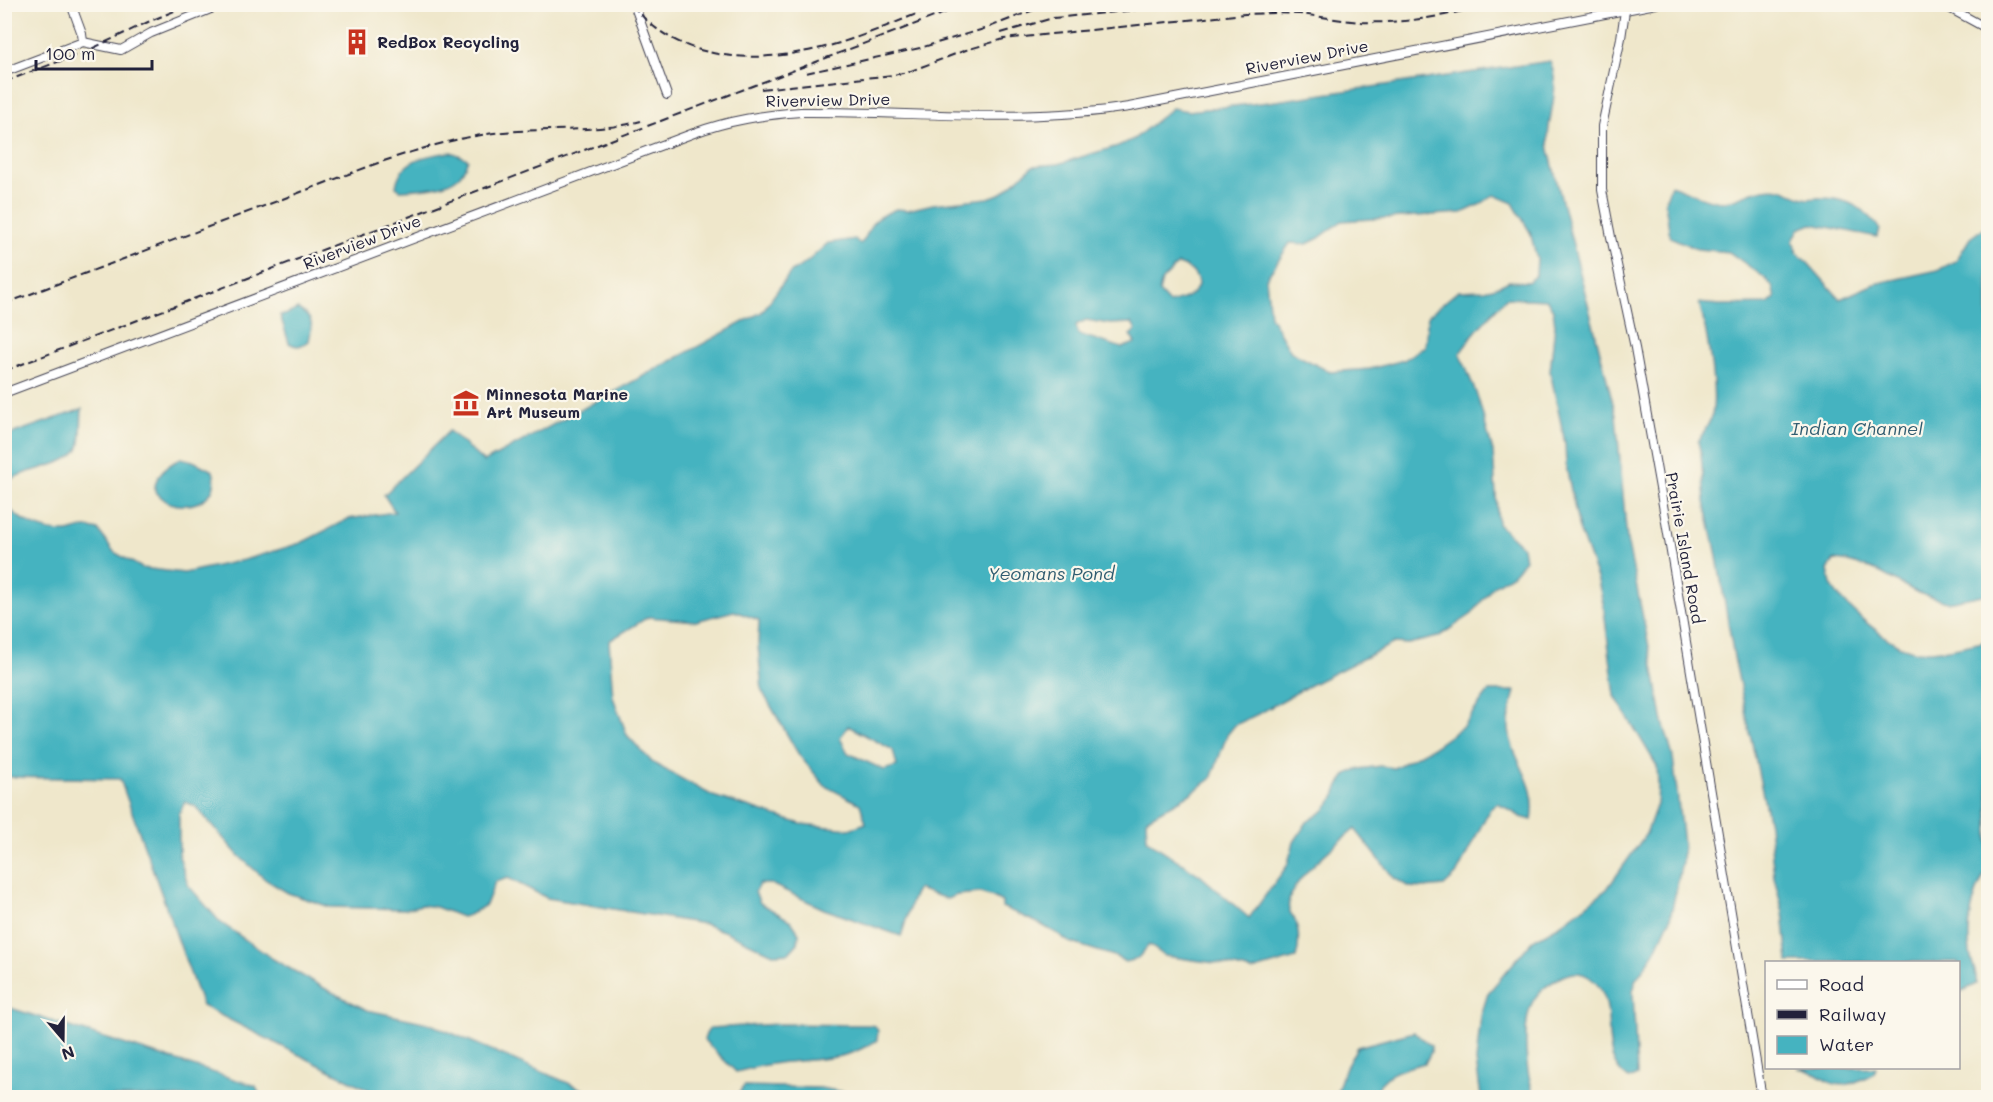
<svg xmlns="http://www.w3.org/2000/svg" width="1993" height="1102" viewBox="0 0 1993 1102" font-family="Mali,sans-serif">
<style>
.water{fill:#45b3c0;stroke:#346a7e;stroke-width:1.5;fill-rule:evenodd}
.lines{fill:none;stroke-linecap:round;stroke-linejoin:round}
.minor-casing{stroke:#414051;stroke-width:10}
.minor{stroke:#fff;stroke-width:8}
.rail{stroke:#22223b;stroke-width:2;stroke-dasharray:9 4.5;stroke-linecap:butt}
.labels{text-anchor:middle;stroke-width:4.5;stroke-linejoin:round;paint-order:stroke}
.poi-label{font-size:16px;font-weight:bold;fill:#22223b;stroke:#fbf7ec;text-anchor:start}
.street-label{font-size:16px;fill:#22223b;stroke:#fbf7ec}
.water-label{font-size:18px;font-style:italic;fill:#305c70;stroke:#fbf7ec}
</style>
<rect width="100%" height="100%" fill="#fbf7ec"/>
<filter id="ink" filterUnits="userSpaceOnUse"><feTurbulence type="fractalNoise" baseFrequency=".0167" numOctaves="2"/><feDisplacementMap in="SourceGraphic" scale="12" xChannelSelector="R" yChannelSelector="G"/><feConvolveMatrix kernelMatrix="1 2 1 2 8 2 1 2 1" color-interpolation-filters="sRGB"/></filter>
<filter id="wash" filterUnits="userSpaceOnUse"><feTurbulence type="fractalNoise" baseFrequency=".008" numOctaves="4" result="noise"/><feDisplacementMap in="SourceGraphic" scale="24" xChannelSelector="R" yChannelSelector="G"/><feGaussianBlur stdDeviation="1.35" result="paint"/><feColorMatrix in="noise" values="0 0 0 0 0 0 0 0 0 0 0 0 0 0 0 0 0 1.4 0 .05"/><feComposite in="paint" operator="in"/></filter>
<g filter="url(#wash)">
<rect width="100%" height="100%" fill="#efe7cb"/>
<g class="water">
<path d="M1550 61C1563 92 1544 120 1549 150L1616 415 1627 540 1654 671 1662 718 1673 757 1683 844 1682 862 1670 919 1655 952 1637 978 1633 991 1637 1075 1629 1079C1592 1055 1625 1001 1589 977 1579 970 1569 973 1559 978 1549 984 1538 991 1532 1003 1522 1025 1525 1077 1536 1097H1481L1476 1061 1481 1016 1488 993 1533 940 1560 925 1607 889 1646 834 1657 804 1658 785 1657 766 1615 696 1603 603 1598 581 1579 529 1566 466 1565 443 1550 371 1555 325 1553 310 1547 300 1506 298 1476 331 1460 353 1478 398 1493 452 1498 524 1523 547 1525 560 1513 574 1493 586 1472 614 1438 637 1408 644 1394 643 1310 685 1262 712 1235 725 1227 735 1211 779 1190 794 1146 819 1147 840 1201 876 1249 918 1287 866 1294 842 1307 822 1325 810 1335 796 1339 785 1347 774 1359 769 1381 766 1394 768 1435 746 1463 726 1489 691H1515C1512 704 1508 716 1509 729 1512 763 1539 781 1532 820L1521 817 1498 803 1490 809 1456 875 1444 886 1423 888 1409 887 1394 878 1355 829C1337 844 1283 884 1289 910 1290 913 1292 915 1294 918 1300 932 1300 944 1296 958L1252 971 1222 964 1165 956 1149 945 1137 959 1126 962 1114 956 1069 942 1058 934 1038 923 1002 907V902L993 897 980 893 957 895 947 899 918 889C911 894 906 924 901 936L824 909 771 884H759L755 892 760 903 791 921 799 933 798 943 789 953 773 954 726 932 704 924 547 898 508 878 495 882 486 905 469 915 462 917 436 907 421 905 406 909 330 907 288 893 266 880 239 856 195 806 185 802 179 814V856L188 885 220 922 273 959 322 987 367 1010 428 1023 582 1089 593 1097H383L202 1006 120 779 5 777V503C17 521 44 533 66 532 72 532 78 528 84 528 89 527 94 529 98 530L114 552 142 568 184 573 244 560 301 543 348 519 395 512 384 495 449 431 484 462 762 312 790 273 807 262 828 243 855 239 860 244 864 240 872 224 881 216 896 209 908 210 933 204 988 198 1002 193 1033 166 1058 164 1118 146 1134 139 1172 108 1188 111 1269 102ZM1494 195 1513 203 1530 232 1537 259 1536 275 1528 282 1509 281 1497 287 1484 290 1458 291 1428 316 1425 346 1404 360 1370 369 1330 372 1291 352 1270 316 1266 279 1290 243 1307 244 1319 238 1342 221 1462 213 1479 205ZM1178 264C1190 267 1206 280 1193 293 1187 299 1177 301 1169 303L1159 292 1162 280ZM1086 320 1110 324 1132 323 1136 330 1130 335 1135 343 1122 348 1078 334 1076 325ZM734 611 759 620 758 645 762 691 799 755 825 786 860 804 866 823 849 829 801 824 713 796 653 763 627 735 613 697 609 641 648 617 696 621ZM848 726 893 750 897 766 884 770 848 753 840 738Z"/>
<path d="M451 152 468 159C466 165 463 173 458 177 444 189 417 189 400 190L396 187C399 159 428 155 451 152Z"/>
<path d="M1671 185C1685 190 1700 198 1715 201 1730 205 1748 191 1764 189 1785 186 1786 193 1804 198 1810 200 1816 197 1822 198 1847 198 1868 209 1880 230L1877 237 1812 224 1799 229 1793 241 1797 253 1808 263 1840 299 1874 284 1938 270 1956 261 1970 238 1988 225V594L1947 602 1918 593 1881 573 1863 566 1844 561 1834 560 1828 570C1829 575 1830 580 1831 584 1840 604 1893 648 1914 651 1939 653 1964 646 1988 641V869C1973 892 1966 924 1970 952 1971 964 1978 972 1976 984L1960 993H1959L1958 962H1788L1783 912 1774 877 1769 824 1734 657 1716 551 1705 502 1701 454 1698 442C1702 434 1708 426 1711 418 1719 395 1706 327 1699 303L1719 305 1768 304 1775 298 1772 286 1765 278 1729 252 1697 249 1670 237 1665 201Z"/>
<path d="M298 309C314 319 313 323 309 341 301 346 297 348 289 343L280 315H285Z"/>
<path d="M82 409C81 418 82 439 79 447 71 468 22 467 5 484V436Z"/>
<path d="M181 458 193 461 213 471C222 497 192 511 170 503 164 501 159 495 155 491 154 473 168 466 181 458Z"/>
<polygon points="4,1006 256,1086 260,1097 5,1097"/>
<path d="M779 1024 868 1025 875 1026 878 1031 877 1040C845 1061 824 1058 787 1062 770 1063 753 1068 736 1072L704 1040 706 1034 710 1028Z"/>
<path d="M1414 1032 1431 1046V1052L1425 1063C1401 1069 1382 1073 1373 1097H1335L1344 1071 1357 1047Z"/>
<path d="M1797 1068H1876L1874 1073C1854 1084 1840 1091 1820 1077 1812 1072 1807 1069 1797 1068Z"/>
<polygon points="744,1086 820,1088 873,1097 738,1097 737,1096"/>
</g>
</g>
<g filter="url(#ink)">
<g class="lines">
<g class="minor-casing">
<g id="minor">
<polyline points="71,4 82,34 83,42"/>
<polyline points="634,4 667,95"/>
<polyline points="1626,4 1621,38 1602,126 1602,190 1611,237 1635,348 1666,522 1762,1098"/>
<polyline points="1942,4 1988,29"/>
<polyline points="4,72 83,42 121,50 151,33 223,4"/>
<path d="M4 393 694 133C730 120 763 115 801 112 910 111 1020 124 1129 107L1656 4"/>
</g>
</g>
<use href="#minor" class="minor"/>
<g class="rail">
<path d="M632 4C677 64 758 64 825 47 864 37 903 19 941 4"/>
<polyline points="1220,4 1254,8"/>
<path d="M1293 13C1316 16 1339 20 1361 22 1405 24 1447 16 1489 4"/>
<polyline points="1001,33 1053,18 1199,4"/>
<polyline points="806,73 920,48 987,28 1049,4"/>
<polyline points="4,82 87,51 148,22 191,4"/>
<polyline points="761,89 893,75 908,72 966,50 1004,39 1245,14 1274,13 1300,14"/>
<path d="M4 304 378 163C419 149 461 136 504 132 549 128 597 133 641 121"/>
<polyline points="4,371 968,4"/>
</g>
</g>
</g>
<defs>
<g id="building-bare" transform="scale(2.07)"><path d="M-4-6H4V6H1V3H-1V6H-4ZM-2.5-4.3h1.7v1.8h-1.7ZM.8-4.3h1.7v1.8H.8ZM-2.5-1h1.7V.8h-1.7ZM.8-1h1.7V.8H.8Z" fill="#c8321e" stroke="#fbf7ec" stroke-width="2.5" paint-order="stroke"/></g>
<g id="museum-bare" transform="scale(2.07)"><path d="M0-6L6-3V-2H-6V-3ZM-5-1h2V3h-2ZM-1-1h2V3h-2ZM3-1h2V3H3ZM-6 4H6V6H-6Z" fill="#c8321e" stroke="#fbf7ec" stroke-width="2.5" paint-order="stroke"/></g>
</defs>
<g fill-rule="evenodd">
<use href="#building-bare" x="357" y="42"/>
<use href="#museum-bare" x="466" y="403"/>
</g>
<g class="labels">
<g class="poi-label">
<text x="377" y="48">RedBox Recycling</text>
<text x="486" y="400">Minnesota Marine<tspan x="486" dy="18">Art Museum</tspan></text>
</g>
<g class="street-label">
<text transform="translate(1307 57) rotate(-11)" y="6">Riverview Drive</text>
<text transform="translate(828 100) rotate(-1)" y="6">Riverview Drive</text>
<text transform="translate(362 242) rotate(-21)" y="6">Riverview Drive</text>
<text transform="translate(1685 548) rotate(80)" y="6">Prairie Island Road</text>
</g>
<g class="water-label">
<text x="1857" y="435">Indian Channel</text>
<text x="1051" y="580">Yeomans Pond</text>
</g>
</g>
<rect width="1993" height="1102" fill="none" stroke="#fbf7ec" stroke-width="24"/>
<rect x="1765" y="961" width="195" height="108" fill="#fbf7ec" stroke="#a4a2a5" stroke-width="1.5"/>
<rect x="1777" y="980" width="30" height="9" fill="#ffffff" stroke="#a4a2a5" stroke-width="1.5"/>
<text x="1819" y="991" font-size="18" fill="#22223b">Road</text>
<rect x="1777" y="1010" width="30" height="9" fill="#22223b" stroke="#a4a2a5" stroke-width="1.5"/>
<text x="1819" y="1021" font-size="18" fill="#22223b">Railway</text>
<rect x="1777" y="1036" width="30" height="18" fill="#45b3c0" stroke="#a4a2a5" stroke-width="1.5"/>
<text x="1819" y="1051" font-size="18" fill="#22223b">Water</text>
<g transform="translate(63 1039) rotate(160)" stroke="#fbf7ec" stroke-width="4.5" paint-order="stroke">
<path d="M0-4.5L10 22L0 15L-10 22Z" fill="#22223b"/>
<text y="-9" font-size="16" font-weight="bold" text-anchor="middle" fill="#22223b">N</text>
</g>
<path d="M36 60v9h116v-9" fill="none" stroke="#22223b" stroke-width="3"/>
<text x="45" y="60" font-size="18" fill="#22223b" stroke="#fbf7ec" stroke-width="4.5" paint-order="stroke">100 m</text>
</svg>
